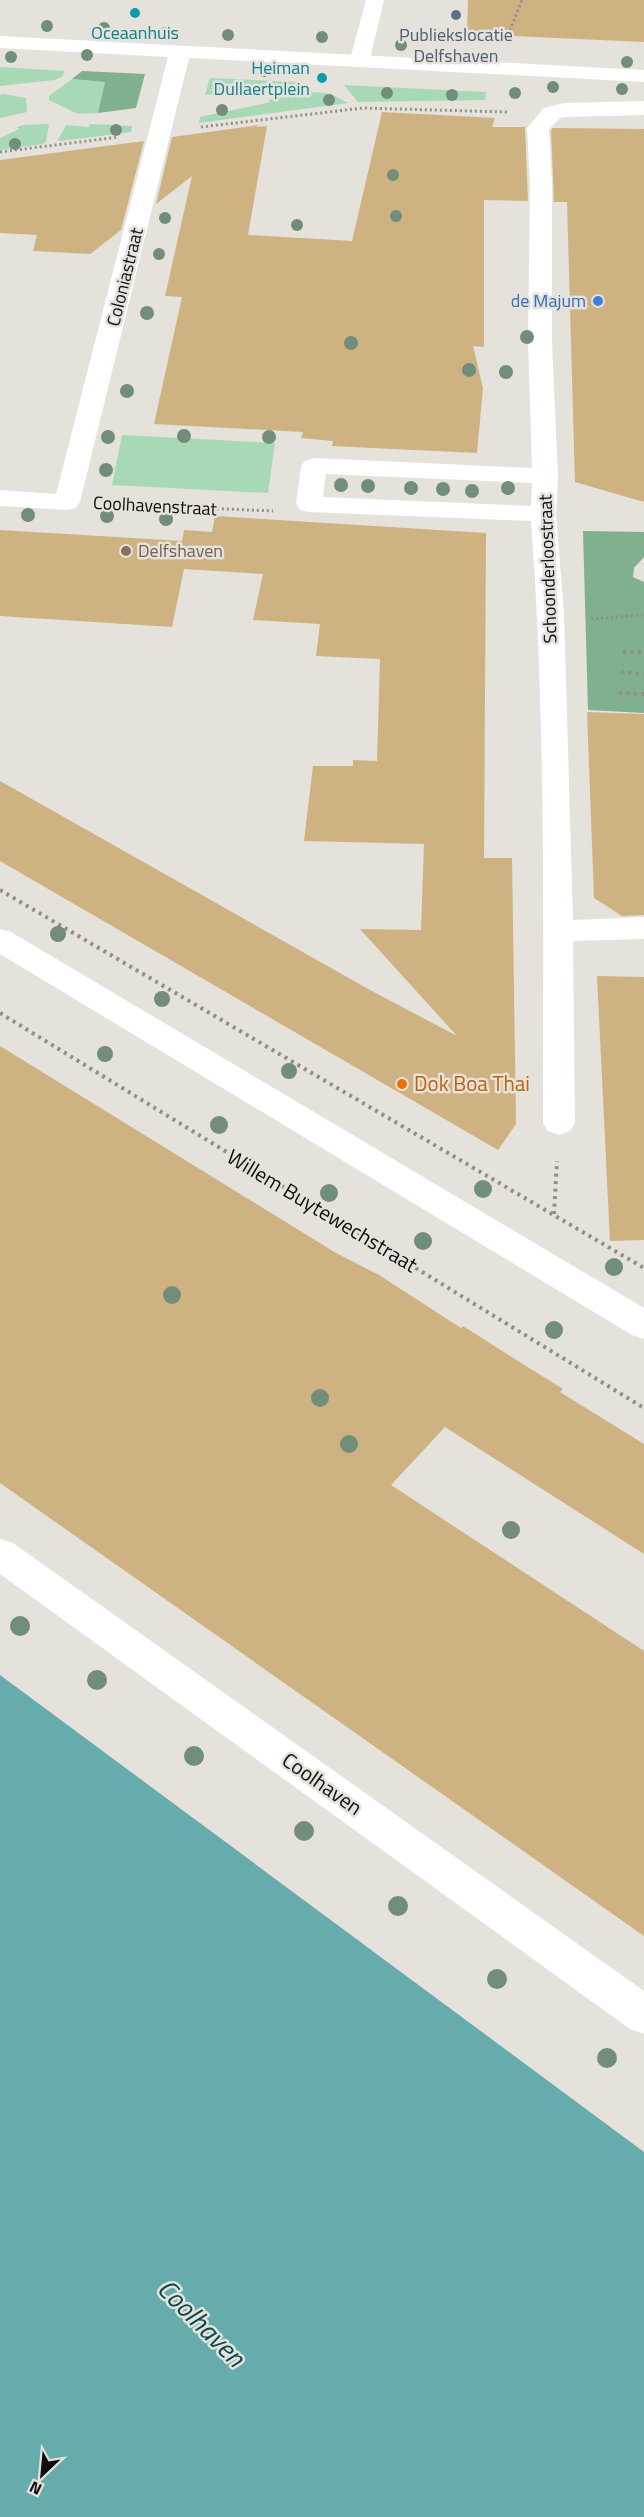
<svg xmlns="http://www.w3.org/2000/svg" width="644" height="2517" viewBox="0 0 644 2517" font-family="'Titillium Web',sans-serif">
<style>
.green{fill:#a8d9b6}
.forest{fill:#81b08e}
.water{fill:#66acad}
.building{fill:#ceb282}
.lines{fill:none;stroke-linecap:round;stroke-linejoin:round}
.path-far1{stroke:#928f8a;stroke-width:3;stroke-dasharray:2 3;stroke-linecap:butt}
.path{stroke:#928f8a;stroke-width:4;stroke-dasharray:3 4.5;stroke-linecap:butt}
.lane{fill:#fff;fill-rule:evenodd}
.street{fill:#fff;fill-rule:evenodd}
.tree{fill:#728e7a}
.culture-dot{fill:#0f9aa8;stroke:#e5e1db;stroke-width:2}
.service-dot{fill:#5c6f8a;stroke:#e5e1db;stroke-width:2}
.shop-dot{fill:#3f7fe0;stroke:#e5e1db;stroke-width:2}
.education-dot{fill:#8d6e63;stroke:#e5e1db;stroke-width:2}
.food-dot{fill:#e8710a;stroke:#e5e1db;stroke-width:2}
.labels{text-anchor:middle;stroke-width:5;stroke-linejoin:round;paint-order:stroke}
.far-culture-label{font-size:18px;fill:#0d838f;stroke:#e5e1db}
.far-service-label{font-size:18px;fill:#4e5e75;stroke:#e5e1db}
.far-street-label{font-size:18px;fill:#0f0e0b;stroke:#e5e1db}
.far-shop-label{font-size:18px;fill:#366cbe;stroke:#e5e1db;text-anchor:end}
.far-education-label{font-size:18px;fill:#785e54;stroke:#e5e1db;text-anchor:start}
.food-label{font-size:21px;fill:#c56008;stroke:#e5e1db;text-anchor:start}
.street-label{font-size:21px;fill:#0f0e0b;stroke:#e5e1db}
.near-water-label{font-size:27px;font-style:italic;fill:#05494a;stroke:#e5e1db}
</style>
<rect width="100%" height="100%" fill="#e5e1db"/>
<g class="green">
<polygon points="0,67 65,71 62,77 54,80 0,86"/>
<polygon points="210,78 297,82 295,86 287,88 205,95"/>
<polygon points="72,79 106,82 98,113 78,114 49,100 49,96"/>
<polygon points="344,85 486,92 485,100 358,102"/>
<polygon points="315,92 331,94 348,103 199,123 200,117 271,102 268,100"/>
<polygon points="4,94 26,98 27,112 0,118 0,95"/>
<polygon points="47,124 49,125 46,142 43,144 0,150 0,138 19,129 17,127 23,125"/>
<polygon points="89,124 132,126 131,132 61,141 58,140 66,125 89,127"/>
<polygon points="122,435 275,443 268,493 112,485"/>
</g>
<g class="forest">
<polygon points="82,71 145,74 136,108 98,113 105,82 72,79"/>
<polygon points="583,531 644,532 644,557 634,568 633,577 644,582 644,713 588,710"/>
</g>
<polygon class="water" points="0,1675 644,2152 644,2517 0,2517"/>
<g class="building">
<polygon points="468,0 644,0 644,42 467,34"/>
<polygon points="382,112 495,118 492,127 525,127 528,201 484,200 484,347 473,346 483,388 477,453 332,446 333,441 301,438 303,432 154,424 182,297 165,296 192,176 156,204 172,137 259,125 256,127 267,126 248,235 352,241"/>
<polygon points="553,128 644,129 644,502 575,482 567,202 554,202 551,130"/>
<polygon points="144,141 121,230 90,254 33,251 37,235 0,233 0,160"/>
<polygon points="215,516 486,533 484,858 512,858 516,1124 498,1150 0,861 0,781 370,990 457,1036 360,929 421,930 424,844 304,841 313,766 353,766 353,760 377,761 380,659 316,656 320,624 253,620 263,574 184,569 172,627 0,616 0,530 182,541 184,530 212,532"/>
<polygon points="587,712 644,714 644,915 622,916 594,898"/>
<polygon points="597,976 644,977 644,1240 610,1241"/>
<polygon points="0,1046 336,1253 379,1275 461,1328 463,1326 510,1356 563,1389 560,1392 644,1444 644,1554 445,1427 391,1485 644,1651 644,1936 0,1483"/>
</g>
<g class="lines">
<g class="path-far1">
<polyline points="508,35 522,0"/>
<polyline points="201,127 363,108 507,112"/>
<polyline points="0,152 119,137"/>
<polyline points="107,504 273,511"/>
<polyline points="591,619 644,615"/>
</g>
<g class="path">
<polyline points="623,652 644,652"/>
<polyline points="621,672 644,674"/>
<polyline points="619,693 644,694"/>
<polyline points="0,890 644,1268"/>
<polyline points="0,1013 644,1408"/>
<polyline points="554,1214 557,1161"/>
</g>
<polygon class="lane" points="366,0 384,0 370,59 367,63 353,63 350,59"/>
<g class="street">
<polygon points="0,36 644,70 644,82 189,58 80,502 76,508 67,510 0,506 0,490 56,494 168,57 0,48"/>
<path d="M644 101V115L564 117 560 118 549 129 552 184V342L558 476 556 514 564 613 573 920 644 917V939L573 941 575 1123 570 1131 559 1135 548 1131 543 1123C543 923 546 721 531 521L309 512 300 510 296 504 301 466 305 461 314 458 532 468 528 342 530 184 527 128 544 108 564 103ZM326 474 532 483 531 506 323 497Z"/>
<polygon points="0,929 11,932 644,1308 644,1339 632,1335 0,954"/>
<polygon points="0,1539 13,1543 644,1991 644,2034 630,2029 0,1574"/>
</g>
</g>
<g class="tree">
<circle cx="47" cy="26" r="6"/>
<circle cx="104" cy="28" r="6"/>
<circle cx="165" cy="33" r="6"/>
<circle cx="228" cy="35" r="6"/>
<circle cx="322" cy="37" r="6"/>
<circle cx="401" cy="45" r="6"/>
<circle cx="87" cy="55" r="6"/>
<circle cx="11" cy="57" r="6"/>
<circle cx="627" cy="62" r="6"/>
<circle cx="264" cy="71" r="6"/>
<circle cx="553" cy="87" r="6"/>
<circle cx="622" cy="89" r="6"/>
<circle cx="387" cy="93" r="6"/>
<circle cx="515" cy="93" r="6"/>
<circle cx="452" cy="95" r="6"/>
<circle cx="329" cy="100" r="6"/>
<circle cx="222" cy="110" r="6"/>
<circle cx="116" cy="130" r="6"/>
<circle cx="15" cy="144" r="6"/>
<circle cx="393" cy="175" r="6"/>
<circle cx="396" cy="216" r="6"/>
<circle cx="165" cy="218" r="6"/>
<circle cx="297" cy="225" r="6"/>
<circle cx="159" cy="254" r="6"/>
<circle cx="147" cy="313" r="7"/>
<circle cx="527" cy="337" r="7"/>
<circle cx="351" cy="343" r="7"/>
<circle cx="469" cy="370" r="7"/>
<circle cx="506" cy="372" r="7"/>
<circle cx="127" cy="391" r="7"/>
<circle cx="184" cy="436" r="7"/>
<circle cx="108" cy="437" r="7"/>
<circle cx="269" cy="437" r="7"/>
<circle cx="106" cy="470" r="7"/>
<circle cx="341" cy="485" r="7"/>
<circle cx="368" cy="486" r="7"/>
<circle cx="411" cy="488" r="7"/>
<circle cx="508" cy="488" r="7"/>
<circle cx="443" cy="489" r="7"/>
<circle cx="472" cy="491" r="7"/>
<circle cx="28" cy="515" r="7"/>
<circle cx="107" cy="516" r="7"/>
<circle cx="166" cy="519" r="7"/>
<circle cx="58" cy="934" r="8"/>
<circle cx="162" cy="999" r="8"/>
<circle cx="105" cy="1054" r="8"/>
<circle cx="289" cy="1071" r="8"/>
<circle cx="219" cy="1125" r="9"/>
<circle cx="483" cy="1189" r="9"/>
<circle cx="329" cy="1193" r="9"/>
<circle cx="423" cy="1241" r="9"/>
<circle cx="614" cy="1267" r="9"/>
<circle cx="172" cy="1295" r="9"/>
<circle cx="554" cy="1330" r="9"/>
<circle cx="320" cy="1398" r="9"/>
<circle cx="349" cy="1444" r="9"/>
<circle cx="511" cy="1530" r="9"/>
<circle cx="20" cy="1626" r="10"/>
<circle cx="97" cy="1680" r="10"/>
<circle cx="194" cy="1756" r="10"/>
<circle cx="304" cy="1831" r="10"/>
<circle cx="398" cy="1906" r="10"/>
<circle cx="497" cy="1979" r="10"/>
<circle cx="607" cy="2058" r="10"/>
</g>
<g class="culture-dot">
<circle cx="135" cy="13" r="6"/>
<circle cx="322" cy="78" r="6"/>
</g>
<circle class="service-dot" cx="456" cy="15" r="6"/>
<circle class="shop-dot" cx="598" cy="301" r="6"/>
<circle class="education-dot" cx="126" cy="551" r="6"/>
<circle class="food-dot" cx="402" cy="1084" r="6"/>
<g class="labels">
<g class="far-culture-label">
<text x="135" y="39">Oceaanhuis</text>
<text x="310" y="74" text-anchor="end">Heiman<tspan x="310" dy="21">Dullaertplein</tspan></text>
</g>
<g class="far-service-label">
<text x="456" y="41">Publiekslocatie<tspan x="456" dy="21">Delfshaven</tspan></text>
</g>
<g class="far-street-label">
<text transform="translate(125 277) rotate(-76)" y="6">Coloniastraat</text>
<text transform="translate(155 506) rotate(3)" y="6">Coolhavenstraat</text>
<text transform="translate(548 569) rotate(-92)" y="6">Schoonderloostraat</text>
</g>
<g class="far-shop-label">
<text x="586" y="307">de Majum</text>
</g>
<g class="far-education-label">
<text x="138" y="557">Delfshaven</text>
</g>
<g class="food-label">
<text x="414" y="1091">Dok Boa Thai</text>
</g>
<g class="street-label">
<text transform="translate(322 1211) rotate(31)" y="7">Willem Buytewechstraat</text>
<text transform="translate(322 1784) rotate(35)" y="7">Coolhaven</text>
</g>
<g class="near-water-label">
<text transform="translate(201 2323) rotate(45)" y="9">Coolhaven</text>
</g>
</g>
<g transform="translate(42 2475) rotate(206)" stroke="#e5e1db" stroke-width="4.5" paint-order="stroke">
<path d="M0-4.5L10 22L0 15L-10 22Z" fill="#0f0e0b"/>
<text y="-9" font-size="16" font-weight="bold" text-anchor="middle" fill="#0f0e0b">N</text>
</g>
</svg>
